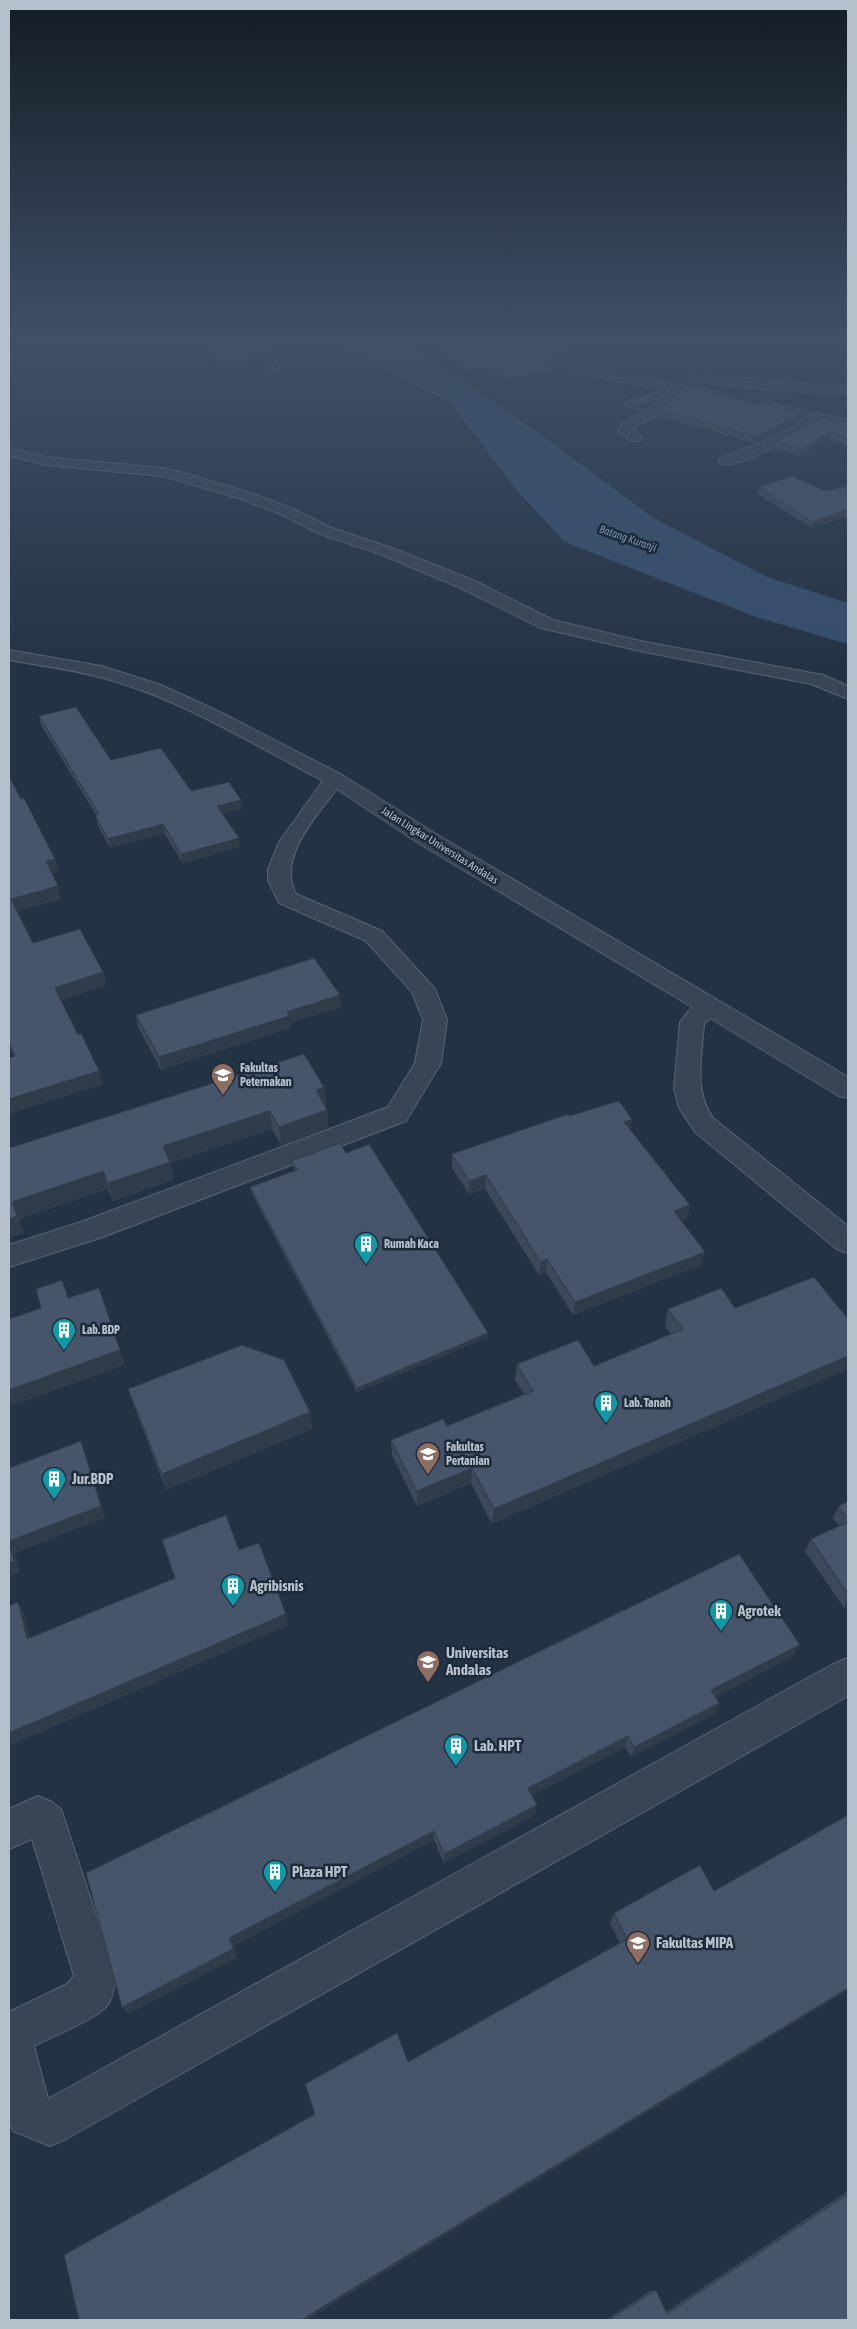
<svg xmlns="http://www.w3.org/2000/svg" width="857" height="2329" viewBox="0 0 857 2329" font-family="'Asap Condensed',sans-serif">
<style>
.water{fill:#364f6d}
.lines{fill:none;stroke-linecap:round;stroke-linejoin:round}
.minor-casing{stroke:#576371;stroke-width:2}
.minor{fill:#394554;fill-rule:evenodd}
.wall{fill:#3c495a}
.shaded-wall{fill:#313c4a}
.building{fill:#465569;stroke:#313c4a}
.labels{text-anchor:middle;stroke-width:5;stroke-linejoin:round;paint-order:stroke}
.far-water-label{font-size:11px;font-style:italic;fill:#7b97b7;stroke:#1d2a39}
.far-street-label{font-size:11px;fill:#b6c0cd;stroke:#1d2a39}
.poi-label{font-size:12px;font-weight:bold;fill:#b6c0cd;stroke:#1d2a39;text-anchor:start}
.near-poi-label{font-size:15px;font-weight:bold;fill:#b6c0cd;stroke:#1d2a39;text-anchor:start}
</style>
<rect width="100%" height="100%" fill="#243344"/>
<polygon class="water" points="340,342 407,342 543,436 652,517 767,577 848,603 848,644 753,616 565,542 518,492 450,402 371,362"/>
<g class="lines">
<g class="minor-casing">
<g id="minor">
<polygon points="250,342 262,342 280,368 278,371 270,371"/>
<polygon points="511,342 529,342 598,370 720,392 727,396 720,400 683,393 657,416 633,428 642,438 640,441 630,441 618,431 622,423 647,410 670,391 591,376"/>
<polygon points="695,374 848,387 848,395 749,388 690,381 689,378 690,375"/>
<path d="M764 402 848 420V428L819 422C801 433 740 469 721 464L719 461 721 458 774 437 805 419 759 409 757 406Z"/>
<polygon points="9,448 46,457 162,468 187,474 251,493 293,509 329,527 392,548 475,581 553,620 645,642 823,675 848,686 848,699 811,684 645,652 541,628 463,589 380,554 317,533 283,515 241,499 177,480 162,476 46,465 9,456"/>
<path d="M9 650 101 666 161 685 224 714 342 775 436 834 848 1077V1098L839 1096 710 1018 704 1024C702 1057 693 1090 713 1118L848 1226V1253L838 1250 695 1132 679 1108 674 1089 680 1022 692 1007 420 844 337 789C316 816 277 858 296 894L382 931 435 989 447 1020 441 1063 406 1121 100 1238 9 1267V1245L81 1222 388 1107 415 1063 423 1020 412 992 366 941 279 903 268 880V869L279 842 323 781C249 742 173 694 91 675 64 668 36 665 9 660Z"/>
<path d="M848 1658V1696L66 2139 50 2146 13 2131 9 2121V2012L67 1984 74 1976 32 1839 9 1849V1809L38 1796 52 1802 61 1809 116 1976C115 1985 114 1994 109 2003 100 2018 51 2037 34 2046L48 2099 835 1663Z"/>
</g>
</g>
<use href="#minor" class="minor"/>
</g>
<g class="wall">
<polygon points="519,342 556,363 554,364 566,372 513,382 505,377 459,369 436,343"/>
<polygon points="535,342 553,342 578,352 578,357 574,358"/>
<polygon points="205,347 258,358 258,364 228,370 206,354"/>
<polygon points="663,395 640,411 622,406 623,401"/>
<polygon points="660,410 801,413 800,420 773,435 754,443 659,417"/>
<polygon points="848,423 848,446 829,439 800,456 775,449 776,442"/>
<polygon points="848,486 848,519 844,517 812,528 757,494 759,487 826,491"/>
<polygon points="39,716 111,760 191,791 241,800 242,809 223,814 240,847 183,863 164,833 110,848 97,824 96,815 41,725"/>
<polygon points="9,776 58,872 52,873 61,899 17,911 33,943 103,972 106,985 61,1000 103,1084 9,1114 9,1058 14,1057 9,1045"/>
<polygon points="341,1007 290,1023 290,1028 161,1070 138,1027 136,1015"/>
<polygon points="324,1087 326,1105 325,1106 327,1110 328,1127 281,1145 272,1129 170,1163 174,1179 113,1201 108,1189 19,1219 24,1233 9,1238 9,1148"/>
<polygon points="569,1116 632,1119 630,1130 690,1205 687,1219 681,1221 701,1265 573,1315 546,1272 539,1275 485,1189 469,1194 452,1168 452,1154"/>
<polygon points="346,1153 488,1333 488,1337 357,1392 251,1192 250,1187 295,1171 293,1166 292,1161"/>
<polygon points="735,1308 492,1524 471,1483 417,1506 392,1455 391,1440 447,1426 524,1394 515,1380 517,1364 594,1366 671,1334 665,1326 668,1309"/>
<polygon points="128,1389 310,1412 312,1429 166,1490 134,1406"/>
<polygon points="848,1501 848,1606 844,1608 805,1551 811,1539 839,1526 833,1518 839,1506"/>
<polygon points="793,1656 715,1697 719,1703 714,1714 631,1757 625,1747 532,1795 535,1815 444,1863 434,1840 233,1946 237,1957 128,2014 86,1873"/>
<polygon points="714,1891 848,1990 306,2320 79,2320 408,2062 620,1943 610,1923 614,1913"/>
<polygon points="848,2191 848,2320 606,2320 650,2291 656,2290 666,2312"/>
</g>
<g class="shaded-wall">
<polygon points="578,352 578,357 574,358 575,353"/>
<polygon points="258,358 258,364 228,370 227,363"/>
<polygon points="557,358 556,363 544,367 544,362"/>
<polygon points="566,367 566,372 513,382 513,377"/>
<polygon points="663,389 663,395 640,411 641,406"/>
<polygon points="801,413 800,420 773,435 754,443 755,436"/>
<polygon points="830,432 829,439 800,456 802,449"/>
<polygon points="846,510 844,517 812,528 813,522"/>
<polygon points="241,800 242,809 219,815 217,806"/>
<polygon points="163,824 164,833 110,848 108,839"/>
<polygon points="239,838 240,847 183,863 181,854"/>
<polygon points="55,859 58,872 49,874 46,861"/>
<polygon points="58,886 61,899 15,912 11,899"/>
<polygon points="103,972 106,985 59,1001 55,988"/>
<polygon points="340,995 341,1007 290,1023 290,1028 161,1070 159,1057 287,1012"/>
<polygon points="99,1071 103,1084 9,1114 9,1099"/>
<polygon points="324,1087 326,1105 317,1108 316,1090"/>
<polygon points="327,1110 328,1127 281,1145 279,1127"/>
<polygon points="270,1111 272,1129 170,1163 174,1179 113,1201 108,1183 163,1146"/>
<polygon points="632,1119 630,1133 624,1122"/>
<polygon points="103,1171 108,1189 19,1219 12,1202"/>
<polygon points="486,1175 485,1189 469,1194 469,1181"/>
<polygon points="690,1205 687,1219 671,1225 674,1211"/>
<polygon points="17,1216 24,1233 9,1238 9,1219"/>
<polygon points="705,1252 701,1265 573,1315 575,1302"/>
<polygon points="547,1259 546,1272 539,1275 541,1262"/>
<polygon points="488,1333 488,1337 357,1392 357,1388"/>
<polygon points="120,1350 125,1365 9,1407 9,1390"/>
<polygon points="848,1356 848,1369 492,1524 494,1509"/>
<polygon points="310,1412 312,1429 166,1490 162,1474"/>
<polygon points="81,1441 85,1454 105,1518 15,1553 20,1572 9,1577 9,1541"/>
<polygon points="472,1468 471,1483 417,1506 417,1491"/>
<polygon points="848,1600 848,1606 844,1608"/>
<polygon points="18,1602 24,1613 33,1650 27,1639"/>
<polygon points="286,1614 288,1625 9,1746 9,1733"/>
<polygon points="800,1645 793,1656 707,1702 711,1690"/>
<polygon points="719,1703 714,1714 631,1757 634,1747"/>
<polygon points="628,1736 625,1747 526,1798 528,1788"/>
<polygon points="537,1805 535,1815 444,1863 444,1854"/>
<polygon points="434,1831 434,1840 233,1946 237,1957 128,2014 122,2007 229,1938"/>
<polygon points="848,1988 848,1990 306,2320 301,2320"/>
</g>
<g class="building">
<polygon points="232,342 234,342 258,358 227,363 205,347"/>
<polygon points="440,342 519,342 557,358 544,362 566,367 513,377 505,372 459,364"/>
<polygon points="548,342 553,342 578,352 575,353"/>
<polygon points="685,387 801,413 774,428 755,436 660,410"/>
<polygon points="663,389 641,406 623,401"/>
<polygon points="821,418 848,423 848,439 830,432 802,449 776,442"/>
<polygon points="792,476 826,491 848,486 848,511 846,510 813,522 759,487"/>
<polygon points="76,707 111,760 161,748 191,791 229,782 241,800 217,806 239,838 181,854 163,824 108,839 95,815 99,814 39,716"/>
<polygon points="9,776 21,799 24,798 55,859 46,861 58,886 11,899 33,943 80,929 103,972 55,988 78,1035 81,1033 99,1071 9,1099 9,1058 15,1056 9,1042"/>
<polygon points="314,958 340,995 287,1012 289,1016 159,1057 136,1015"/>
<polygon points="304,1054 324,1087 316,1090 327,1110 279,1127 270,1111 163,1146 170,1162 108,1183 103,1171 12,1202 17,1216 9,1219 9,1148"/>
<polygon points="619,1101 632,1119 624,1122 690,1205 674,1211 705,1252 575,1302 547,1259 541,1262 486,1175 469,1181 452,1154 568,1114 569,1116"/>
<polygon points="340,1143 346,1153 369,1144 488,1333 357,1388 250,1187 297,1170 292,1161"/>
<polygon points="814,1277 848,1319 848,1356 494,1509 472,1468 417,1491 391,1440 443,1419 447,1426 533,1391 517,1364 578,1340 594,1366 683,1329 668,1309 721,1288 735,1308"/>
<polygon points="62,1280 68,1298 99,1288 120,1350 9,1390 9,1319 41,1308 36,1289"/>
<polygon points="242,1345 284,1360 310,1412 162,1474 128,1389"/>
<polygon points="81,1441 101,1506 9,1541 14,1561 9,1563 9,1468"/>
<polygon points="848,1501 848,1519 839,1506"/>
<polygon points="226,1515 239,1550 259,1543 286,1614 9,1733 9,1606 18,1602 27,1639 175,1578 162,1540"/>
<polygon points="848,1522 848,1594 811,1539"/>
<polygon points="739,1554 800,1645 711,1690 719,1703 634,1747 628,1736 528,1788 537,1805 444,1854 434,1831 229,1938 233,1949 122,2007 86,1873"/>
<polygon points="848,1815 848,1988 301,2320 79,2320 64,2255 315,2114 305,2084 397,2033 408,2062 627,1939 614,1913 700,1865 714,1891"/>
<polygon points="848,2194 848,2320 609,2320 656,2290 667,2314"/>
</g>
<linearGradient id="sky" x2="0" y2="1"><stop stop-color="#141c25"/><stop offset="0.51" stop-color="#3f5067"/><stop offset="1" stop-color="#3f5067" stop-opacity="0"/></linearGradient>
<rect width="857" height="668" fill="url(#sky)"/>
<defs>
<g id="university-pin" transform="scale(1.25)"><path d="M0 17L-7.5 6A9.5 9.5 0 1 1 7.5 6Z" fill="#8d6e63" stroke="#1d2a39"/><path d="M0-5L7-2L0 1L-7-2ZM-4 1L0 2.5L4 1V4Q0 6-4 4Z" fill="#fff"/></g>
<g id="building-pin" transform="scale(1.25)"><path d="M0 17L-7.5 6A9.5 9.5 0 1 1 7.5 6Z" fill="#0f9aa8" stroke="#1d2a39"/><path d="M-4-6H4V6H1V3H-1V6H-4ZM-2.5-4.3h1.7v1.8h-1.7ZM.8-4.3h1.7v1.8H.8ZM-2.5-1h1.7V.8h-1.7ZM.8-1h1.7V.8H.8Z" fill="#fff"/></g>
</defs>
<g fill-rule="evenodd">
<use href="#university-pin" x="223" y="1075"/>
<use href="#building-pin" x="366" y="1244"/>
<use href="#building-pin" x="64" y="1330"/>
<use href="#building-pin" x="606" y="1403"/>
<use href="#university-pin" x="428" y="1454"/>
<use href="#building-pin" x="54" y="1479"/>
<use href="#building-pin" x="233" y="1586"/>
<use href="#building-pin" x="721" y="1611"/>
<use href="#university-pin" x="428" y="1662"/>
<use href="#building-pin" x="456" y="1746"/>
<use href="#building-pin" x="275" y="1872"/>
<use href="#university-pin" x="638" y="1943"/>
</g>
<g class="labels">
<g class="far-water-label">
<text transform="translate(628 538) rotate(19)" y="4">Batang Kuranji</text>
</g>
<g class="far-street-label">
<text transform="translate(440 845) rotate(32)" y="4">Jalan Lingkar Universitas Andalas</text>
</g>
<g class="poi-label">
<text x="240" y="1072">Fakultas<tspan x="240" dy="14">Peternakan</tspan></text>
<text x="384" y="1248">Rumah Kaca</text>
<text x="82" y="1334">Lab. BDP</text>
<text x="624" y="1407">Lab. Tanah</text>
<text x="446" y="1451">Fakultas<tspan x="446" dy="14">Pertanian</tspan></text>
</g>
<g class="near-poi-label">
<text x="72" y="1484">Jur.BDP</text>
<text x="250" y="1591">Agribisnis</text>
<text x="738" y="1616">Agrotek</text>
<text x="446" y="1658">Universitas<tspan x="446" dy="17">Andalas</tspan></text>
<text x="474" y="1751">Lab. HPT</text>
<text x="292" y="1877">Plaza HPT</text>
<text x="656" y="1948">Fakultas MIPA</text>
</g>
</g>
<rect width="857" height="2329" fill="none" stroke="#b6c0cd" stroke-width="20"/>
</svg>
